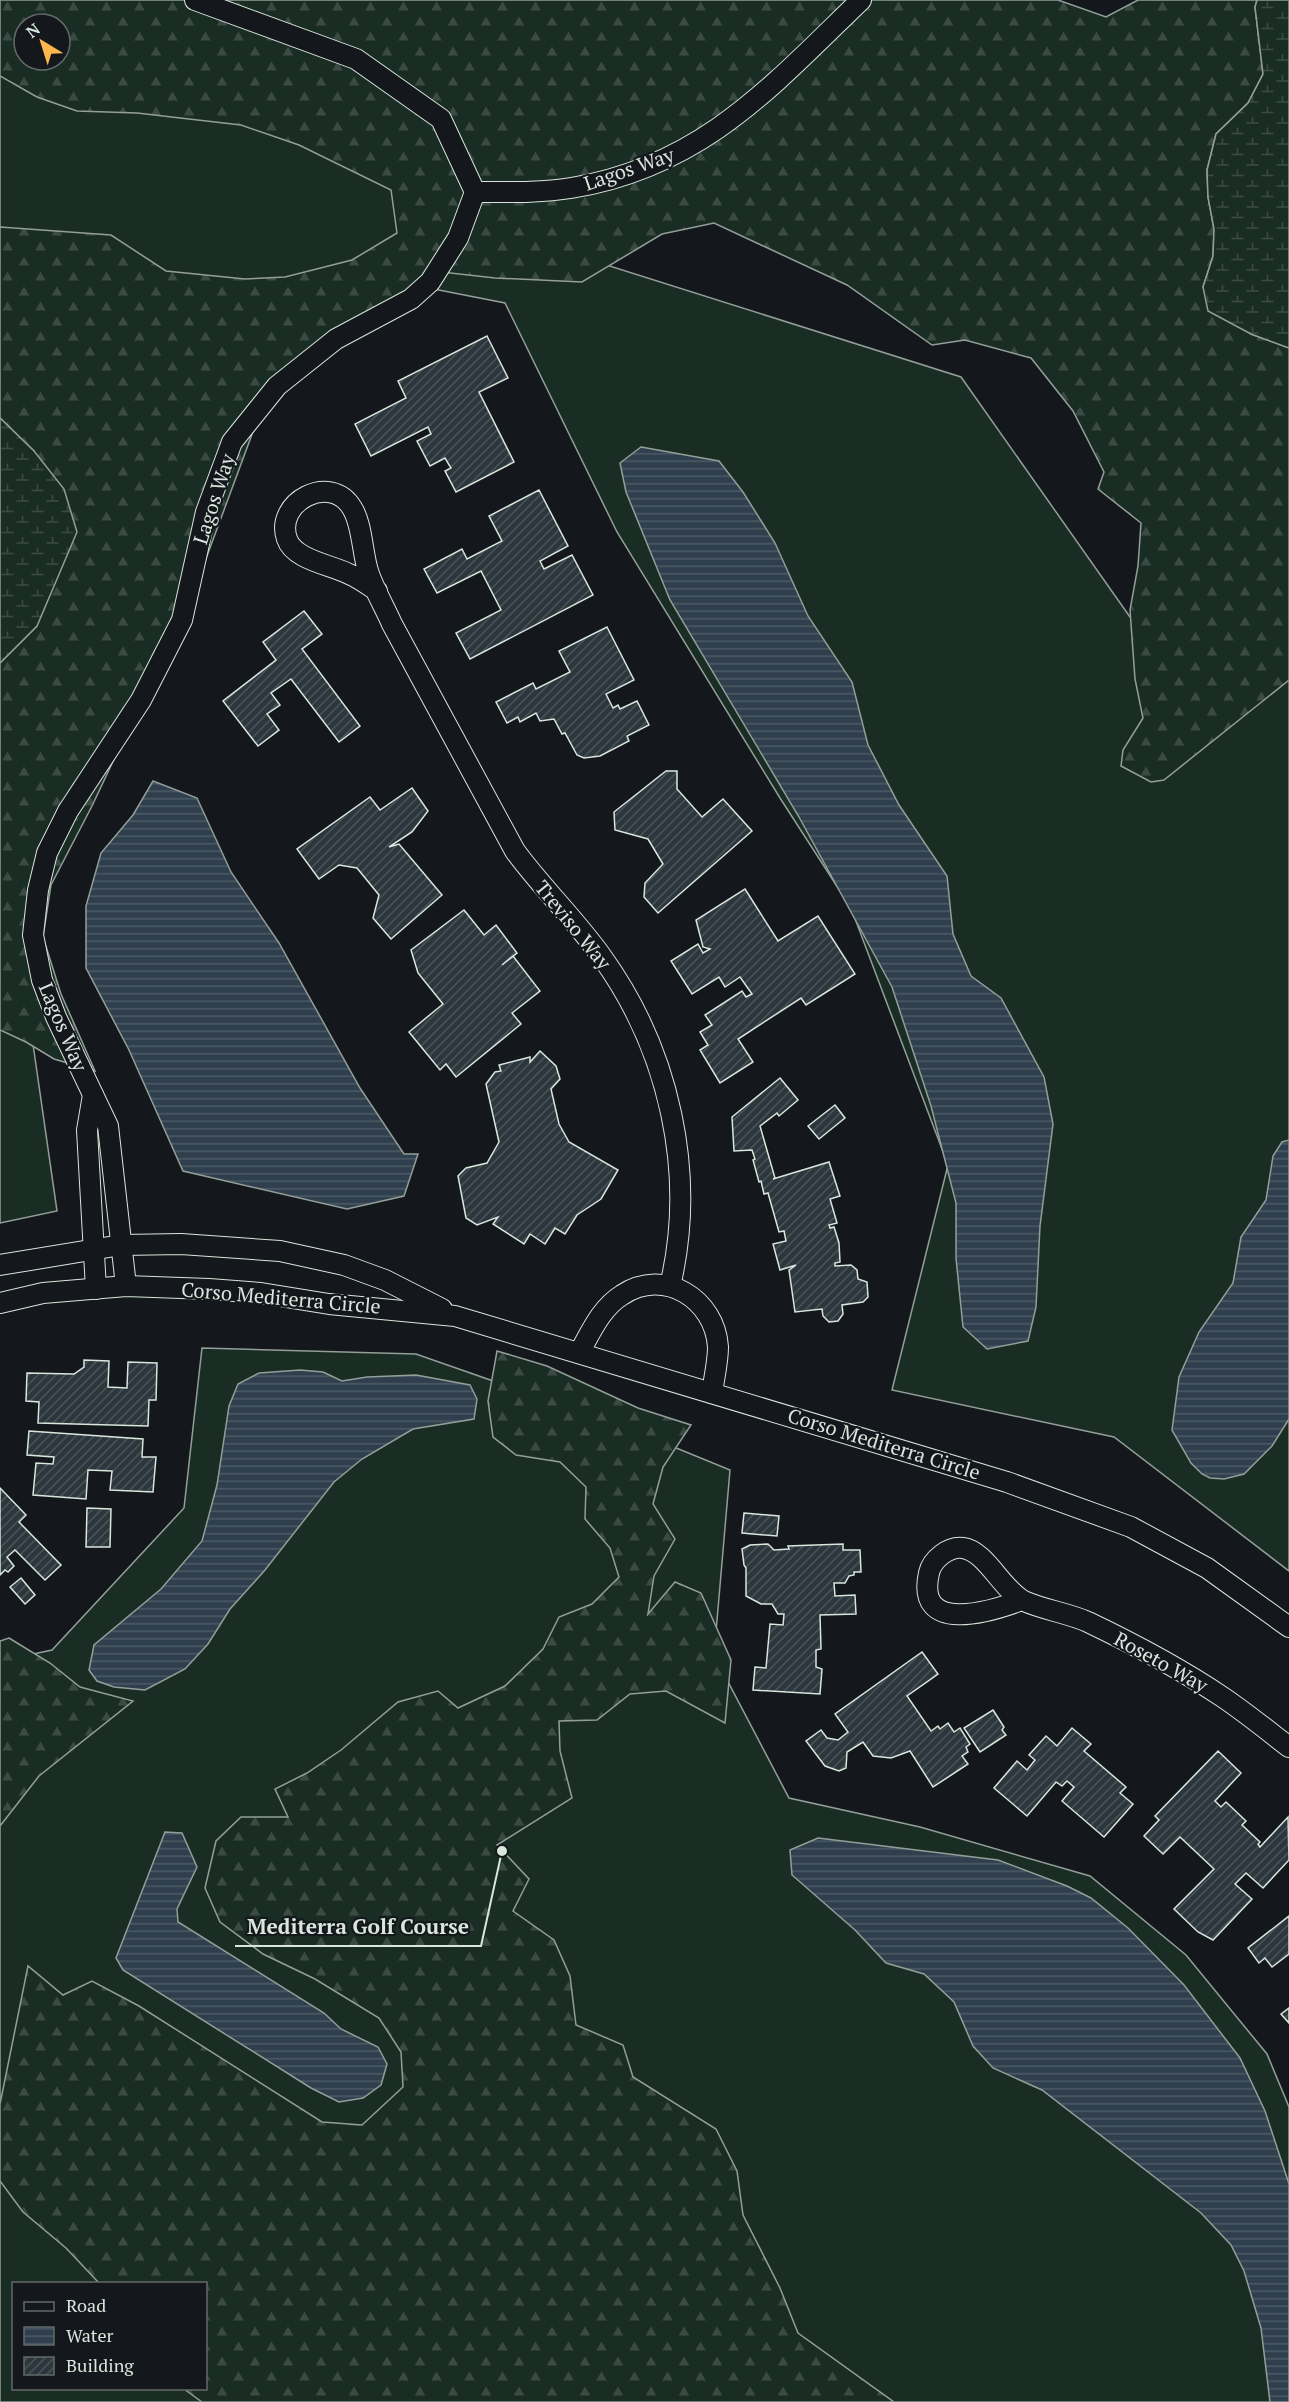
<svg xmlns="http://www.w3.org/2000/svg" width="1289" height="2402" viewBox="0 0 1289 2402" font-family="'PT Serif',serif">
<style>
.grass{fill:#1a2d24;stroke:#939e99;stroke-width:1.5;fill-rule:evenodd}
.forest{fill:url(#forest-firs);stroke:#939e99;stroke-width:1.5;fill-rule:evenodd}
.wetland{fill:url(#wetland-marsh);stroke:#939e99;stroke-width:1.5}
.water{fill:url(#water-rules);stroke:#939e99;stroke-width:1.5}
.building{fill:url(#building-hatch);stroke:#d8e6dc;stroke-width:1.5}
.lines{fill:none;stroke-linecap:round;stroke-linejoin:round}
.street-casing{stroke:#d8e6dc;stroke-width:22}
.street{stroke:#14181c;stroke-width:20}
.labels{text-anchor:middle;stroke-width:4.5;stroke-linejoin:round;paint-order:stroke}
.street-label{font-size:20px;fill:#d8e6dc;stroke:#14181c}
.leader{fill:none;stroke:#d8e6dc;stroke-width:2}
.callout-dot{fill:#d8e6dc;stroke:#14181c;stroke-width:2}
.callout-label{font-size:21px;text-anchor:middle;font-weight:bold;fill:#d8e6dc;stroke:#14181c;stroke-width:4.5;stroke-linejoin:round;paint-order:stroke}
</style>
<defs>
<pattern id="forest-firs" width="22" height="20" patternUnits="userSpaceOnUse" patternTransform="scale(1.5)"><rect width="22" height="20" fill="#1a2d24"/><path d="M5 1l3.5 6h-7zM16 11l3.5 6h-7z" fill="#3b4b43"/></pattern>
<pattern id="wetland-marsh" width="20" height="14" patternUnits="userSpaceOnUse" patternTransform="scale(1.5)"><rect width="20" height="14" fill="#1a2d24"/><path d="M1 5h8M5 5V1M11 12h8M15 12V8" fill="none" stroke="#3b4b43"/></pattern>
<pattern id="water-rules" width="6" height="5" patternUnits="userSpaceOnUse" patternTransform="scale(1.5)"><rect width="6" height="5" fill="#2f3f4d"/><path d="M0 2.5h6" fill="none" stroke="#4c5b66"/></pattern>
<pattern id="building-hatch" width="6" height="6" patternUnits="userSpaceOnUse" patternTransform="scale(1.5)"><rect width="6" height="6" fill="#2c363c"/><path d="M-1 1l2-2M0 6l6-6M5 7l2-2" fill="none" stroke="#4a5358"/></pattern>
</defs>
<rect width="100%" height="100%" fill="#14181c"/>
<g class="grass">
<polygon points="0,5 24,24 24,60 60,60 60,24 540,244 961,377 1130,617 1289,635 1289,1571 1114,1437 892,1390 948,1165 851,908 780,798 617,532 505,303 347,272 0,807"/>
<polygon points="0,815 57,1211 0,1223"/>
<path d="M202 1348 416 1354 625 1427 730 1470 714 1655 789 1798 920 1827 1090 1876 1186 1955 1267 2054 1289 2107V2402H0V1661L52 1650 184 1508ZM14 2284H206V2388H14Z"/>
</g>
<g class="forest">
<path d="M0 0H1058L1106 17 1138 0H1257L1255 7 1263 74 1248 103 1216 134 1207 170 1208 197 1214 229 1213 256 1203 287 1251 334 1289 348V680L1164 780 1151 782 1121 766 1123 750 1143 718 1135 679 1130 610 1138 566 1141 523 1098 489 1104 472 1073 411 1031 358 965 340 932 345 847 285 714 223 662 234 582 282 495 278 433 271 417 290 335 340 261 410 197 583 92 806 51 885 43 937 61 994 95 1071 54 1059 26 1042 0 1030V663L37 626 34 451 0 418V227L111 235 166 271 245 279 285 277 352 260 397 233 391 190 299 145 241 125 137 113 77 111 37 97 0 76ZM24 24H60V60H24Z"/>
<polygon points="497,1351 547,1366 638,1408 691,1425 663,1467 653,1504 675,1539 654,1576 648,1614 675,1582 701,1593 731,1660 725,1723 666,1691 630,1694 597,1720 559,1721 560,1751 572,1798 497,1845 529,1879 513,1911 554,1940 570,1976 576,2025 623,2045 633,2077 716,2129 737,2171 743,2215 780,2288 798,2333 894,2402 202,2402 184,2389 206,2388 206,2284 99,2283 66,2248 23,2212 0,2181 0,2104 28,1966 63,1995 92,1981 139,2006 322,2122 362,2125 403,2087 401,2052 379,2018 315,1979 263,1954 220,1922 205,1888 216,1841 241,1817 288,1817 275,1789 307,1773 341,1750 398,1702 438,1691 458,1708 505,1686 543,1649 559,1617 592,1604 619,1577 610,1548 585,1519 586,1487 560,1462 516,1455 493,1437 488,1401"/>
<polygon points="9,1638 50,1663 80,1687 133,1701 39,1776 0,1826 0,1641"/>
</g>
<g class="wetland">
<polygon points="1257,0 1289,0 1289,348 1251,334 1208,311 1203,287 1213,256 1214,229 1208,197 1207,170 1216,134 1248,103 1263,74 1255,7"/>
<polygon points="0,418 34,451 64,489 77,532 37,626 0,663"/>
</g>
<g class="water">
<polygon points="641,447 719,461 743,492 775,543 808,616 852,682 868,745 899,805 947,876 953,934 971,976 1001,998 1044,1077 1053,1124 1040,1226 1036,1307 1028,1341 987,1349 963,1327 956,1258 956,1203 931,1106 892,987 799,817 670,600 626,492 620,463"/>
<polygon points="153,781 197,798 231,872 279,943 360,1088 404,1154 418,1154 404,1196 347,1209 183,1171 129,1050 86,968 86,906 101,853 133,815"/>
<polygon points="1289,1140 1289,1419 1272,1446 1244,1474 1224,1479 1210,1478 1202,1474 1191,1463 1172,1430 1179,1377 1199,1332 1233,1283 1241,1237 1266,1200 1273,1156 1282,1142"/>
<polygon points="300,1370 323,1372 342,1381 367,1377 416,1375 470,1385 477,1399 474,1419 413,1429 362,1459 334,1482 265,1570 230,1609 208,1644 185,1669 145,1690 114,1687 97,1681 89,1670 94,1645 161,1589 202,1541 217,1485 229,1406 238,1384 259,1373"/>
<polygon points="165,1832 182,1833 197,1867 177,1909 178,1922 324,2013 341,2029 378,2047 387,2064 381,2085 363,2098 339,2102 311,2088 123,1970 116,1958"/>
<polygon points="818,1838 998,1860 1067,1886 1091,1898 1128,1928 1184,1985 1240,2058 1265,2111 1289,2184 1289,2402 1270,2402 1261,2328 1244,2271 1231,2245 1201,2213 1042,2090 993,2068 973,2046 954,2002 924,1974 886,1963 855,1930 792,1875 790,1850"/>
</g>
<g class="building">
<polygon points="487,336 508,378 479,392 514,462 456,492 445,471 451,468 445,458 430,466 417,441 431,434 428,427 371,456 355,424 406,398 398,381"/>
<polygon points="539,490 568,546 540,561 544,569 572,555 593,595 470,659 456,633 501,610 481,571 437,593 424,569 462,549 467,559 502,541 489,516"/>
<polygon points="304,611 322,634 302,649 360,726 339,742 291,679 271,693 280,705 267,714 279,730 258,746 223,701 276,660 263,642"/>
<polygon points="607,627 634,680 606,694 613,708 618,705 620,709 637,701 649,725 627,736 629,741 600,756 584,758 577,755 565,733 562,734 554,719 540,721 536,713 520,722 518,717 507,723 496,702 533,683 536,689 570,672 559,651"/>
<polygon points="666,771 677,771 677,789 702,817 723,799 752,831 658,913 644,897 645,883 663,864 648,839 615,830 614,812"/>
<polygon points="412,788 428,811 412,832 389,847 399,844 442,895 391,939 373,918 379,895 357,868 339,865 319,879 297,849 370,797 380,810"/>
<polygon points="745,889 778,941 818,916 855,974 806,1005 801,998 738,1039 753,1062 720,1083 700,1050 708,1045 700,1032 712,1025 705,1015 742,991 746,997 752,994 740,977 725,987 719,977 692,994 671,961 698,944 703,953 710,949 703,947 696,920"/>
<polygon points="464,910 484,935 496,925 517,953 502,965 513,956 540,991 512,1013 521,1024 456,1077 446,1064 440,1070 409,1032 443,1004 418,973 411,950"/>
<polygon points="540,1051 556,1066 560,1079 551,1089 559,1124 569,1142 618,1170 601,1199 577,1215 565,1234 555,1228 545,1244 530,1234 524,1244 493,1224 498,1217 477,1225 466,1218 458,1176 466,1168 487,1163 499,1142 486,1084 495,1072 501,1071 499,1065 530,1057 530,1062"/>
<polygon points="780,1078 798,1100 779,1116 777,1113 760,1126 775,1178 773,1179 829,1162 840,1196 830,1199 837,1223 829,1225 830,1228 834,1227 839,1243 840,1262 835,1263 835,1266 851,1265 857,1270 858,1279 867,1282 868,1297 863,1302 842,1305 843,1314 838,1321 829,1322 823,1316 822,1309 795,1312 789,1270 796,1265 780,1270 773,1244 786,1241 784,1231 779,1232 768,1193 764,1194 761,1181 759,1182 753,1160 755,1159 752,1150 734,1151 732,1117"/>
<polygon points="835,1105 845,1118 819,1139 808,1126"/>
<polygon points="84,1360 109,1361 108,1387 127,1388 128,1362 157,1363 156,1400 149,1400 148,1426 38,1423 39,1402 26,1401 27,1373 74,1374 84,1367"/>
<polygon points="29,1431 143,1439 142,1457 156,1457 153,1492 110,1490 112,1471 88,1470 86,1499 33,1495 36,1463 53,1464 54,1457 27,1455"/>
<polygon points="0,1488 26,1515 19,1522 61,1565 45,1580 15,1550 7,1557 14,1566 8,1572 5,1570 0,1575"/>
<polygon points="87,1508 111,1509 110,1547 86,1547"/>
<polygon points="744,1513 779,1516 777,1536 742,1533"/>
<polygon points="768,1544 774,1550 789,1549 788,1546 843,1544 843,1550 860,1550 861,1572 854,1572 854,1575 849,1576 845,1583 834,1583 835,1596 855,1595 856,1614 820,1615 821,1649 816,1650 816,1667 822,1669 820,1694 753,1690 755,1667 766,1668 770,1624 783,1625 784,1614 778,1614 772,1604 761,1604 746,1596 746,1568 744,1565 742,1549 750,1545"/>
<polygon points="21,1578 35,1595 25,1604 10,1587"/>
<polygon points="922,1652 938,1674 907,1696 931,1731 938,1726 940,1729 948,1723 954,1732 960,1728 970,1744 966,1747 968,1752 962,1756 968,1764 933,1787 910,1751 891,1758 873,1756 863,1742 847,1752 846,1768 839,1771 825,1766 806,1741 821,1730 827,1738 838,1740 848,1732 835,1714"/>
<polygon points="993,1710 1004,1727 1002,1730 1006,1735 980,1752 964,1728"/>
<polygon points="1072,1728 1091,1744 1084,1751 1126,1787 1120,1793 1133,1804 1104,1837 1062,1801 1074,1787 1067,1781 1062,1786 1056,1782 1027,1816 994,1788 1017,1761 1027,1770 1035,1760 1029,1755 1046,1736 1057,1746"/>
<polygon points="1218,1751 1241,1773 1215,1801 1221,1807 1226,1802 1246,1821 1242,1825 1260,1842 1258,1844 1260,1847 1288,1817 1289,1860 1263,1888 1246,1873 1235,1884 1252,1899 1213,1940 1198,1932 1174,1909 1214,1869 1180,1837 1163,1854 1144,1836 1159,1820 1155,1816"/>
<polygon points="1289,1916 1289,1954 1272,1967 1265,1958 1259,1963 1248,1948"/>
<polygon points="1289,2008 1289,2023 1281,2014"/>
</g>
<g class="lines">
<g class="street-casing">
<g id="street">
<polyline points="195,0 356,59 441,119 475,192"/>
<path d="M377 591C368 585 359 578 349 574 332 565 294 560 287 539 274 502 331 472 352 508 363 525 362 555 369 574 375 591 385 608 392 624L515 851C542 888 575 919 602 957 669 1050 697 1173 670 1286"/>
<polyline points="93,1095 87,1130 96,1289"/>
<polyline points="0,1265 121,1245 181,1244 280,1251 344,1265 385,1280 442,1309"/>
<path d="M126 1286 108 1126 56 1017 42 980 33 935 38 890 47 853 68 811 141 700 182 620 206 512 232 442 277 386 336 339 411 299 430 282 458 238 475 192C507 192 540 193 571 188 701 167 771 87 861 0"/>
<polyline points="0,1303 43,1293 126,1286 209,1289 261,1293 329,1304 455,1316 1007,1482 1131,1527 1207,1568 1289,1627"/>
<path d="M579 1353C591 1332 601 1308 622 1295 664 1267 715 1299 718 1347 718 1362 714 1378 712 1393"/>
<path d="M1022 1600C990 1612 915 1635 929 1573 932 1559 949 1546 963 1548 986 1551 1002 1590 1024 1601 1044 1610 1068 1613 1088 1622 1134 1644 1181 1669 1224 1698 1246 1713 1267 1730 1289 1747"/>
</g>
</g>
<use href="#street" class="street"/>
</g>
<g class="labels">
<g class="street-label">
<text transform="translate(629 169) rotate(-19)" y="7">Lagos Way</text>
<text transform="translate(214 499) rotate(-72)" y="7">Lagos Way</text>
<text transform="translate(573 925) rotate(51)" y="7">Treviso Way</text>
<text transform="translate(63 1027) rotate(67)" y="7">Lagos Way</text>
<text transform="translate(281 1298) rotate(5)" y="7">Corso Mediterra Circle</text>
<text transform="translate(884 1444) rotate(17)" y="7">Corso Mediterra Circle</text>
<text transform="translate(1161 1662) rotate(29)" y="7">Roseto Way</text>
</g>
</g>
<path class="leader" d="M502 1851L481 1946H235"/>
<circle class="callout-dot" cx="502" cy="1851" r="6"/>
<g class="callout-label">
<text x="358" y="1934">Mediterra Golf Course</text>
</g>
<rect x="12" y="2282" width="195" height="108" fill="#14181c" stroke="#626a69" stroke-width="1.5"/>
<rect x="24" y="2302" width="30" height="9" fill="#14181c" stroke="#626a69" stroke-width="1.5"/>
<text x="66" y="2312" font-size="18" fill="#d8e6dc">Road</text>
<rect x="24" y="2327" width="30" height="18" fill="url(#water-rules)" stroke="#626a69" stroke-width="1.5"/>
<text x="66" y="2342" font-size="18" fill="#d8e6dc">Water</text>
<rect x="24" y="2357" width="30" height="18" fill="url(#building-hatch)" stroke="#626a69" stroke-width="1.5"/>
<text x="66" y="2372" font-size="18" fill="#d8e6dc">Building</text>
<g transform="translate(42 42) rotate(322)"><circle r="28" fill="#14181c" stroke="#626a69" stroke-width="1.5"/>
<path d="M0-4.5L10 22L0 15L-10 22Z" fill="#ffb74d"/>
<text y="-9" font-size="16" font-weight="bold" text-anchor="middle" fill="#d8e6dc">N</text>
</g>
</svg>
